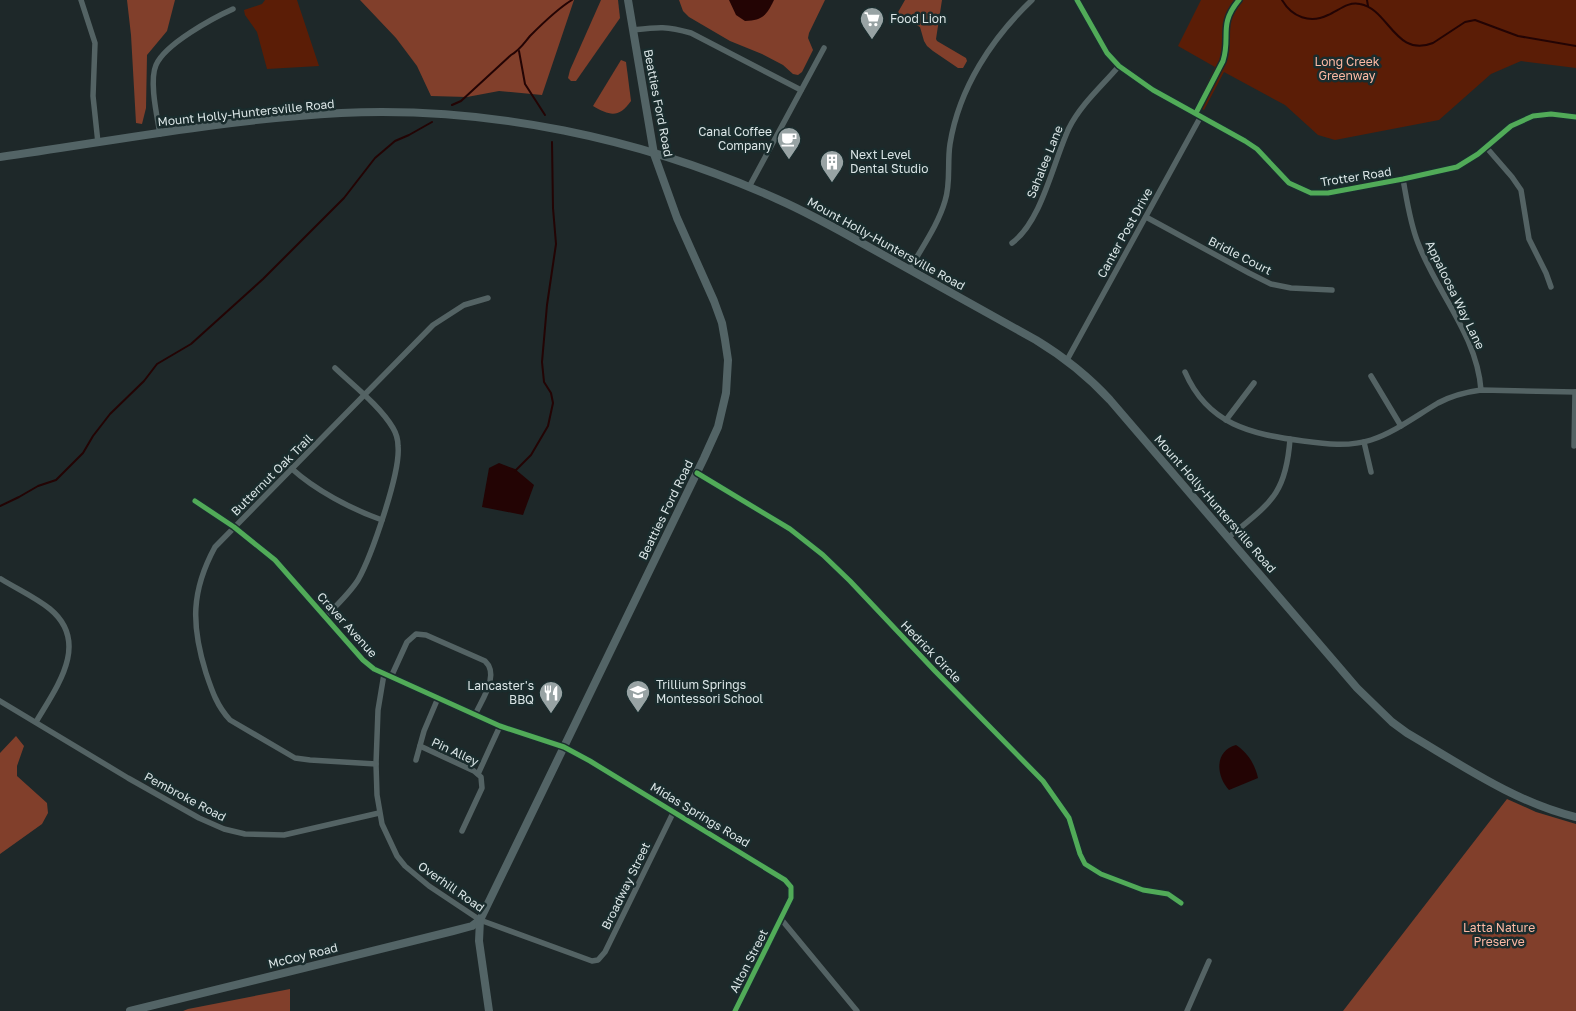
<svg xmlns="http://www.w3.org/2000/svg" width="1576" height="1011" viewBox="0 0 1576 1011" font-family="'Golos Text',sans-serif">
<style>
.green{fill:#5b1d06}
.forest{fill:#813f2b}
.water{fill:#230404}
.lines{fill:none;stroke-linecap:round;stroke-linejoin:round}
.stream{stroke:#230404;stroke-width:2}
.street{stroke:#546364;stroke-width:5.5}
.secondary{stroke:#536466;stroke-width:8}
.cycleway-casing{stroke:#1a2c2d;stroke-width:8}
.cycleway{stroke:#51ab58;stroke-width:5}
.labels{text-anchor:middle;stroke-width:5;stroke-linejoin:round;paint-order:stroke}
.poi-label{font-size:12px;fill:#dae5e6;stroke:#1a2c2d;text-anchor:start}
.park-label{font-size:12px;fill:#fdb9a4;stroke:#1a2c2d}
.street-label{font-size:12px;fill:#dae5e6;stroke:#1a2c2d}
</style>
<rect width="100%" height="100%" fill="#1e2829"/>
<g class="green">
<polygon points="265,0 297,0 319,66 267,69 257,32 245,15 244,10 262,4"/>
<polygon points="1201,0 1576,0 1576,68 1521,61 1491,74 1439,120 1335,140 1318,135 1285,105 1224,72 1204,110 1196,106 1215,67 1178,46"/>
</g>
<g class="forest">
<polygon points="127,0 175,0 167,31 147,55 146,108 142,124 136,123 131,35"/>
<polygon points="360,0 574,0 542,95 499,91 467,97 431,96 417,66 396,38"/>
<polygon points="601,0 618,0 620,18 576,81 571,81 568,78 570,70"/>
<polygon points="679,0 825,0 809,33 808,38 813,50 802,72 798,75 793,74 783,65 762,54 730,41 689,17 683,11"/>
<polygon points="905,0 942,0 936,39 937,41 966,58 967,61 963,68 958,68 933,51 927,46 924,41 920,27 897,14"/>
<path d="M621 60 626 62 631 101C619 118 610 116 593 106Z"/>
<polygon points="16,736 24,746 17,766 17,776 47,803 48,813 42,824 0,854 0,753"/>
<polygon points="1507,799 1536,812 1576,824 1576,1011 1343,1011"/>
<polygon points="290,989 290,1011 183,1011 188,1009"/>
</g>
<g class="water">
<path d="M729 0H774C766 16 763 20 745 21L736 15Z"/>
<polygon points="499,463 515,469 534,485 523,515 482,507 489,468"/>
<path d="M1236 745C1247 752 1255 764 1258 778L1229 790C1216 776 1214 751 1236 745Z"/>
</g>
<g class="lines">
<g class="stream">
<path d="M1282 0C1292 17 1310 24 1328 15 1338 11 1348 1 1360 4 1389 9 1395 58 1433 43L1465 22 1475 20 1518 36 1576 46"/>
<polyline points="1367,0 1368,6"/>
<polyline points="519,51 525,84 545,115"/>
<path d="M452 105 461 101 511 55C520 50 524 43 530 36 543 23 557 9 572 0"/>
<polyline points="515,471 531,455 548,426 553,403 551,393 544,382 542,362 547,305 556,244 553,208 552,142"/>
<polyline points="0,506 19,497 38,486 56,480 83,453 93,436 110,414 144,381 157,364 191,344 263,279 344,198 375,158 395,141 409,135 432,122"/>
</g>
<g class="street">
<polyline points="81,0 95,43 93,96 98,143"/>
<polyline points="1077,0 1107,53 1119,66 1153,90 1245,141 1257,149 1289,183 1311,193 1328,193 1403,179 1457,167 1478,154 1511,126 1533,116 1551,114 1576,117"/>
<path d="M633 30C659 27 666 26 691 33L801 90"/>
<path d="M160 134C157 116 149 81 156 65 165 44 213 18 233 9"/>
<polyline points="1486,147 1512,177 1521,190 1529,239 1546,273 1551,287"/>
<path d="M1403 179C1407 201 1410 223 1418 243 1437 293 1477 335 1481 390"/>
<polyline points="749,187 824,48"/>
<polyline points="1146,217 1249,273 1271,284 1291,288 1332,290"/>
<path d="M1012 243C1042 221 1053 162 1069 128 1081 104 1102 86 1119 66"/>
<path d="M910 269C922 247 938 225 945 201 951 183 947 163 950 144 959 88 992 38 1032 0"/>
<polyline points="1067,360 1201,116"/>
<path d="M1185 372C1208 425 1251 434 1303 441 1325 444 1349 447 1371 440 1395 432 1416 416 1438 403 1451 396 1466 392 1481 390L1576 392"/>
<polyline points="1371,376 1401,426"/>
<polyline points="1226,420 1254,383"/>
<polyline points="1364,442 1371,472"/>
<polyline points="1574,446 1575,392"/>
<path d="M291 468C315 490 351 509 382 520"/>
<polyline points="697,473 790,529 823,555 850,581 935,671 1043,781 1069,818 1080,854 1085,864 1101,874 1143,890 1168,894 1181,903"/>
<polyline points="195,501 234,527 275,560 363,660 374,669 500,726 564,747 590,761 785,880 791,887 791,898 735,1011"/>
<path d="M1229 537C1270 503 1286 495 1290 439"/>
<path d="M1 579C17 589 35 597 50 609 91 643 56 688 36 722"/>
<path d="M325 617C336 606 349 594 358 580 371 557 401 472 398 446 398 441 396 433 393 428 380 406 354 386 335 368"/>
<polyline points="384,674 378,710 376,764 377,795 382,824 397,856 405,866 429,886 480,920 592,961 598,960 605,952 674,811"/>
<path d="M391 677 407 642 416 634 426 635 485 661C500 675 482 699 475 715"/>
<polyline points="0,701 128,778 199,818 224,829 245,834 284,835 379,813"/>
<polyline points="420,746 474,771 481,777 482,788 462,831"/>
<polyline points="416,760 424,731 438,698"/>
<path d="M376 764 310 760 295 758 230 720C217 706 212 691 206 673 191 625 191 591 215 547L433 325 464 305 488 298"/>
<polyline points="478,774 500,726"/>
<polyline points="781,919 857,1011"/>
<polyline points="1187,1011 1209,961"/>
</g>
<g class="secondary">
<path d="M0 157C113 141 227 119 341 113 489 106 642 138 777 199 809 213 839 230 869 247 925 278 980 309 1036 340 1064 357 1088 376 1110 400L1357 688 1392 722 1407 733C1460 764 1516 803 1576 817"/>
<polyline points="130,1011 453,931 472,926 480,920"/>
<polyline points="489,1011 479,941 480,920 704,458 718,427 726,393 728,360 725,340 722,323 714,301 677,218 654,154 628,0"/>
</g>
<g class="cycleway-casing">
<g id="cycleway">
<polyline points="1077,0 1107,53 1119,66 1153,90 1245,141 1257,149 1289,183 1311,193 1328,193 1403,179 1457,167 1478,154 1511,126 1533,116 1551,114 1576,117"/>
<path d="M1197 111 1223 61C1231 36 1218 25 1239 0"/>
<polyline points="697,473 790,529 823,555 850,581 935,671 1043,781 1069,818 1080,854 1085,864 1101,874 1143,890 1168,894 1181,903"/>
<polyline points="195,501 234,527 275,560 363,660 374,669 500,726 564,747 590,761 785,880 791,887 791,898 735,1011"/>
</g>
</g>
<use href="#cycleway" class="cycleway"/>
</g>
<defs>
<g id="supermarket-pin" transform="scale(1.25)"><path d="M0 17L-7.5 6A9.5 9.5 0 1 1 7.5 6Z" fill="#98a3a4" stroke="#1a2c2d"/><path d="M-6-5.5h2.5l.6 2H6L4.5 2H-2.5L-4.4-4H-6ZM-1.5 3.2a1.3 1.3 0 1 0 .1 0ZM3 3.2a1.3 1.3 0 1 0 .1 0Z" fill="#fff"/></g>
<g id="cafe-pin" transform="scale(1.25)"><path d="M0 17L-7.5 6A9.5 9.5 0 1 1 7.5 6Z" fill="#98a3a4" stroke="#1a2c2d"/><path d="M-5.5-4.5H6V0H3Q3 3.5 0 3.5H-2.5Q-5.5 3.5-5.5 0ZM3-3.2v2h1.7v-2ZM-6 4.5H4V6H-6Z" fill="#fff"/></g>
<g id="building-pin" transform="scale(1.25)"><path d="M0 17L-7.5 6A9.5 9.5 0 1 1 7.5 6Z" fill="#98a3a4" stroke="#1a2c2d"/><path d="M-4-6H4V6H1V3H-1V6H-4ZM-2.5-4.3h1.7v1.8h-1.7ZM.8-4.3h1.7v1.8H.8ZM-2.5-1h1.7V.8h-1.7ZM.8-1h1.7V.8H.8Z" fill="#fff"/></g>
<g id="school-pin" transform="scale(1.25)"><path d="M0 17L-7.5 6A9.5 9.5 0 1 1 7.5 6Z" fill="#98a3a4" stroke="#1a2c2d"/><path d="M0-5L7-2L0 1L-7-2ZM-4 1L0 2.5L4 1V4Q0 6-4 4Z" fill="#fff"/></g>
<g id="restaurant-pin" transform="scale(1.25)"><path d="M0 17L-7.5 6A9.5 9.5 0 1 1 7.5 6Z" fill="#98a3a4" stroke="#1a2c2d"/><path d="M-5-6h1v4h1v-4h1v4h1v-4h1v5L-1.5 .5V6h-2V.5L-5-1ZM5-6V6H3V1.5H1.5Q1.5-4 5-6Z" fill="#fff"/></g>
</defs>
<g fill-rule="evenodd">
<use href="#supermarket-pin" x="872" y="19"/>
<use href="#cafe-pin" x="789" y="139"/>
<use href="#building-pin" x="832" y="162"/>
<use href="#school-pin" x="638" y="692"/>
<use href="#restaurant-pin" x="551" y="693"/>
</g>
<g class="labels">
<g class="poi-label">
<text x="890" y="23">Food Lion</text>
<text x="772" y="136" text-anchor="end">Canal Coffee<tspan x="772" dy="14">Company</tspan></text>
<text x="850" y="159">Next Level<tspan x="850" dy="14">Dental Studio</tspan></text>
<text x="656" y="689">Trillium Springs<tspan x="656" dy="14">Montessori School</tspan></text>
<text x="534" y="690" text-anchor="end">Lancaster's<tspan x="534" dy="14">BBQ</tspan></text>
</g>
<g class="park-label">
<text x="1347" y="66">Long Creek<tspan x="1347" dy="14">Greenway</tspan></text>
<text x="1499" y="932">Latta Nature<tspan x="1499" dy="14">Preserve</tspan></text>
</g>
<g class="street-label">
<text transform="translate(658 103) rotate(79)" y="4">Beatties Ford Road</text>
<text transform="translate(246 113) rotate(-6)" y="4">Mount Holly-Huntersville Road</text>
<text transform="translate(1045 162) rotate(-68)" y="4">Sahalee Lane</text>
<text transform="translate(1356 177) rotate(-9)" y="4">Trotter Road</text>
<text transform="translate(1125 233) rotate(-61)" y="4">Canter Post Drive</text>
<text transform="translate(886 244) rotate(29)" y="4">Mount Holly-Huntersville Road</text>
<text transform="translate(1240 256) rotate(27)" y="4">Bridle Court</text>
<text transform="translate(1455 295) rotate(64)" y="4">Appaloosa Way Lane</text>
<text transform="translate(272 475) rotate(-45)" y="4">Butternut Oak Trail</text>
<text transform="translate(1215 504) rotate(49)" y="4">Mount Holly-Huntersville Road</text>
<text transform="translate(666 510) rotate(-64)" y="4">Beatties Ford Road</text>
<text transform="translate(347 625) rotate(48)" y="4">Craver Avenue</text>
<text transform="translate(931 652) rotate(46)" y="4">Hedrick Circle</text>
<text transform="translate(455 752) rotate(25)" y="4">Pin Alley</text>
<text transform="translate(185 797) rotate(28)" y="4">Pembroke Road</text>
<text transform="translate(700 815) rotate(31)" y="4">Midas Springs Road</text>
<text transform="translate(626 886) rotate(-64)" y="4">Broadway Street</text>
<text transform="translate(451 887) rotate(35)" y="4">Overhill Road</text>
<text transform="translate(303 956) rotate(-14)" y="4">McCoy Road</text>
<text transform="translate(749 961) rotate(-63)" y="4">Alton Street</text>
</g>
</g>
</svg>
